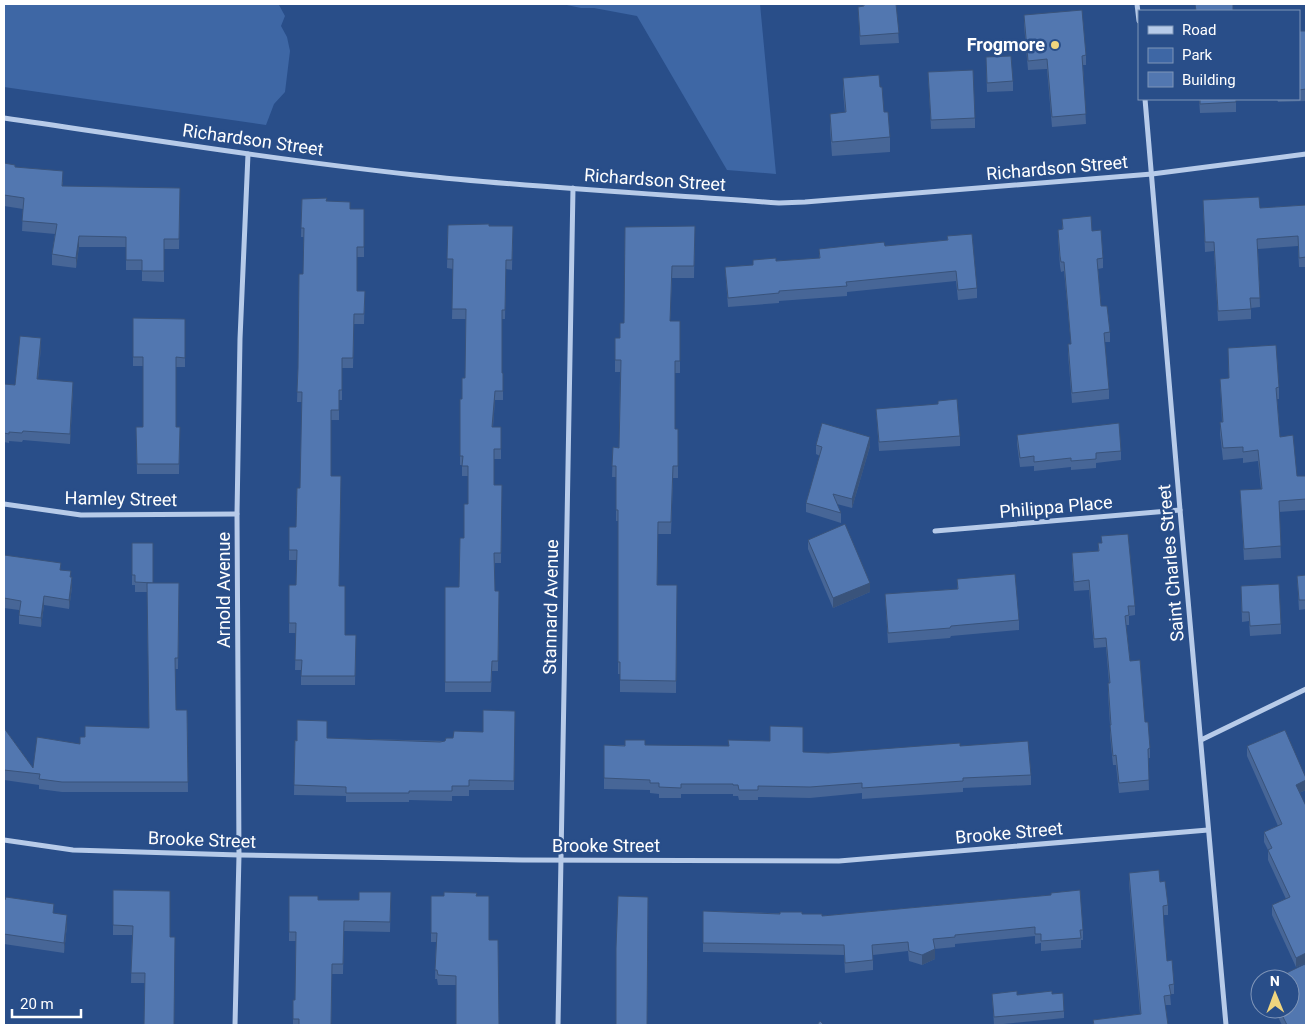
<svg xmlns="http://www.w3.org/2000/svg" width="1310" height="1029" viewBox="0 0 1310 1029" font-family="Roboto,sans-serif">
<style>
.green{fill:#3e67a5}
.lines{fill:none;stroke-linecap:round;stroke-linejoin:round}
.minor{stroke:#b7cbe9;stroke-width:5}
.wall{fill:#476697}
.shaded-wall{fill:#39537b}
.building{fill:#5277b0;stroke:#39537b}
.poi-dot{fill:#f0d57e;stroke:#294e89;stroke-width:2}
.labels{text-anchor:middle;stroke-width:5;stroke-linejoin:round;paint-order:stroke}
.poi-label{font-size:18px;font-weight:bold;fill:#fff;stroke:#294e89;text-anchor:end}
.street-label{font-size:18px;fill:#fff;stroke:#294e89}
</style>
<rect width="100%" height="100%" fill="#294e89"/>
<g class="green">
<polygon points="4,4 279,5 285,16 281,26 287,37 290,51 285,92 274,104 266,125 4,87"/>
<polygon points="562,4 760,4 776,174 727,170 637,16 594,8 581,8"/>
</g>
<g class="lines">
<g class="minor">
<polyline points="1137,4 1139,21"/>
<polyline points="1145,99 1180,510 1226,1025"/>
<path d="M4 118C141 138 278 160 415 175 536 188 657 194 779 203L805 202 1152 174 1306 154"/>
<polyline points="4,504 81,515 237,514"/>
<polyline points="935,531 1180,510"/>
<polyline points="1201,740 1306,689"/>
<polyline points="4,840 73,850 239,855 522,860 839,861 1208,830"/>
<polyline points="235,1025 239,855 237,514 240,339 248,154"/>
<polyline points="558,1025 573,188"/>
</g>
</g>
<g class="wall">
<polygon points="863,4 896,4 899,43 860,45 858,7 863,6"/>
<polygon points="1024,15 1086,55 1086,65 1083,65 1086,124 1052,127 1047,69 1028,70 1024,25"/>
<polygon points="1299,31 1306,31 1306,101 1278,102 1277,99 1299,99"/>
<polygon points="986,57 1013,81 1013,91 987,92"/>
<polygon points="928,72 975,118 975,128 931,129"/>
<polygon points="843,78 880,87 884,112 890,137 890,152 832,156 830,128 830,114 845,113 843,92"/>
<polygon points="1199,99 1236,99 1236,112 1200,113"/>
<polygon points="4,163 63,182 62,186 180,188 179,249 164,249 164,282 142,281 142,270 126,270 126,247 79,247 76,268 52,265 52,254 55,234 22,231 23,209 4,206"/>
<polygon points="302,199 327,201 350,209 364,209 364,257 357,257 357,291 365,291 364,324 354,324 353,368 342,368 342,400 339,400 339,420 331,420 331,476 339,586 345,635 356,635 355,685 301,685 301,670 295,670 296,633 289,633 289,585 296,585 297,560 289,560 289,527 296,527 300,488 302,402 297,402 298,368 303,274 304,237 301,237"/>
<polygon points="1203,200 1260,208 1306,205 1306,267 1299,267 1298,246 1258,249 1260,307 1251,308 1251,319 1218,321 1214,251 1205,252"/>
<polygon points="1062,219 1092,231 1103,258 1103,268 1098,269 1101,306 1110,332 1110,342 1104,342 1109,389 1109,399 1072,403 1068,354 1068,344 1071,344 1064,271 1061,272 1060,266 1058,239 1058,230 1062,229"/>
<polygon points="448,225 513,226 512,270 506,269 505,319 502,319 502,373 503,373 503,400 495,400 493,427 501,427 501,459 494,459 494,485 502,495 501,563 495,563 495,591 499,591 498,671 492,671 491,692 445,692 445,587 459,587 468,504 468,476 462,476 462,465 460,465 460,399 462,399 465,378 466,319 452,319 453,269 447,268"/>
<polygon points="695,226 694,278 672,278 670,321 680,321 680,373 675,373 675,429 678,429 678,478 673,478 671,534 658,534 657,585 677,585 676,693 620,692 620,674 618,674 618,521 616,521 616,477 612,477 613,447 619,448 620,372 615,372 615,338 620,338 624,323"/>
<polygon points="947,236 977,288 977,298 958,300 956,281 847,292 847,296 779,301 779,303 728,307 725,267 753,265 776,261 819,258 819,249 885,246 947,240"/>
<polygon points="133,318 185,319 185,367 176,367 176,427 180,427 179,474 137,474 136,427 143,427 143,366 133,366"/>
<polygon points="41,347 38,379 73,391 70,444 23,440 22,442 9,441 9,443 4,442 4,384 15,385"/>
<polygon points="1228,348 1279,387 1279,399 1277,399 1280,437 1297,476 1306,476 1306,510 1279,512 1281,558 1244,560 1240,490 1261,489 1258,461 1243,463 1243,458 1223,460 1220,434 1220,422 1222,422 1220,379 1229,378"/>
<polygon points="876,409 960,436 960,446 879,451"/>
<polygon points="1017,435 1121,451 1121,460 1096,463 1096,468 1071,470 1071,467 1034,471 1034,466 1020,467 1017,444"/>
<polygon points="816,445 870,446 852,508 837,504 841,513 841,523 806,512 806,503 820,456 816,454"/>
<polygon points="808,540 870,592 833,608 808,549"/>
<polygon points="132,543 153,583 179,583 178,669 175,669 176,710 187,710 188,792 62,792 39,789 39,785 4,780 4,728 33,768 80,744 85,737 149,728 147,592 135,592 135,585 132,585"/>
<polygon points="1098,543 1135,606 1135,615 1129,616 1129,625 1126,625 1130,661 1145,722 1150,748 1150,758 1148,758 1149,790 1119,793 1116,765 1113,765 1110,735 1110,725 1108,693 1108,683 1109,683 1106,647 1094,648 1089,590 1074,591 1072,563 1072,553 1098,551"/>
<polygon points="4,555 61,570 71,577 72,587 69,609 44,605 41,627 19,624 19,610 4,608"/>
<polygon points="1306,575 1306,609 1299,610 1297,576"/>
<polygon points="957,579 1019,620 1019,630 951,636 950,638 888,643 885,594 957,589"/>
<polygon points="1241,586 1281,624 1281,634 1250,636 1249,621 1242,622"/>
<polygon points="515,711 514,790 469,790 469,796 452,796 452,801 409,800 409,802 346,802 346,796 294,795 295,740 327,738 445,741 453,738 483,732"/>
<polygon points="604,745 645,745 803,752 828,753 960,746 1031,775 1031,785 963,788 963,792 862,799 862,793 810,798 758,797 758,800 739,800 738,796 733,796 733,794 681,794 681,798 659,798 659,794 650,793 650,790 604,789"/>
<polygon points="1247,746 1306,778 1306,790 1299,793 1306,806 1306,963 1296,967 1272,915 1272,905 1286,899 1268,860 1268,850 1264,842 1264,832 1278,826 1247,756"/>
<polygon points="1129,873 1160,882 1168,905 1168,915 1163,915 1167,961 1174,984 1174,994 1170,994 1171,1005 1165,1005 1168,1025 1093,1025 1093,1020 1140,1014 1129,883"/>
<polygon points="113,890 170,891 145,983 131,983 132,935 113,935"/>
<polygon points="391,892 390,932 344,931 343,974 332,974 331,1025 293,1025 293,1000 295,1000 296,941 289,941 289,896 318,900 359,900"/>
<polygon points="477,893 456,985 438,985 437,979 435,979 436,942 431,942 431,896 444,896"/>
<polygon points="1051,895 1083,930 1083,940 1081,940 1081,948 1041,951 1041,943 1035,944 1035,936 955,944 955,947 935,949 935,959 922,965 909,961 908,951 873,955 873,970 845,973 844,955 703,952 703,911 802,914 822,916"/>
<polygon points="4,899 54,913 67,925 64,953 4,944"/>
<polygon points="992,994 1017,995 1052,994 1064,1011 1064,1018 994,1025"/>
<polygon points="1278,1009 1290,1009 1306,1025 1282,1025 1278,1017"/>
</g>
<g class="shaded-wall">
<polygon points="79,236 79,247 76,268 76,258"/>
<polygon points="41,338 41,347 37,388 37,379"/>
<polygon points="73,382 73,391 70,444 70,434"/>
<polygon points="495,391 495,400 492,436 492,427"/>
<polygon points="870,437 870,446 852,508 852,499"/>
<polygon points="72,577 72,587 69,609 69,600"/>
<polygon points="870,583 870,592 833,608 833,598"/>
<polygon points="44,596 44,605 41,627 41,618"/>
<polygon points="1306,780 1306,790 1296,794 1296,785"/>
<polygon points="67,915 67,925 64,953 64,943"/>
<polygon points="935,949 935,959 922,965 922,955"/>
<polygon points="1306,953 1306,963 1296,967 1296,958"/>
</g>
<g class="building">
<polygon points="864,4 896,4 899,33 860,36 858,7 864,6"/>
<polygon points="1195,4 1233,4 1233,11 1196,11"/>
<polygon points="1082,10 1086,55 1082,56 1086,114 1052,117 1047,59 1028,61 1024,15"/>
<polygon points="1299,31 1306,31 1306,89 1299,90"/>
<polygon points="1011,56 1013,81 987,83 986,57"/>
<polygon points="973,70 975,118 931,120 928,72"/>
<polygon points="879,75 880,87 882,87 884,112 888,112 890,137 832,142 830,114 846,112 843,78"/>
<polygon points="1200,99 1236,99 1236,102 1200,104"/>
<polygon points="4,163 15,165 15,167 63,171 62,186 180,188 179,239 164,239 164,271 142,271 142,260 126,260 126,237 79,236 76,258 52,254 57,224 22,221 24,198 4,195"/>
<polygon points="1259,197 1260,208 1306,205 1306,257 1299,258 1298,236 1257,239 1260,298 1250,298 1251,309 1218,311 1214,242 1205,242 1203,200"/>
<polygon points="327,198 326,201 350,202 350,209 364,209 364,247 357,247 357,291 365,291 364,314 354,314 353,358 342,358 342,390 339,390 339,410 331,410 331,476 341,476 339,586 345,586 345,635 356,635 355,676 301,676 302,660 295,660 296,623 289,623 289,585 296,585 297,550 289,550 289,527 296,527 297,488 300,488 302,392 297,392 298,368 299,274 303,274 304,228 301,228 302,199"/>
<polygon points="1091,216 1092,231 1101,230 1103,258 1097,259 1101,306 1107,306 1110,332 1104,333 1109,389 1072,393 1068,344 1071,344 1064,262 1061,262 1060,256 1058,230 1063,229 1062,219"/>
<polygon points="489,224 489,226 513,226 512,260 506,260 505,310 502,310 502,373 503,373 503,391 495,391 492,427 501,427 501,449 494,449 494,485 502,485 501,553 494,553 495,591 499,591 498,661 492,661 491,682 445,682 445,587 459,587 460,538 464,538 464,504 468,504 468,466 462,466 463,456 460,456 460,399 462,399 462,378 465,378 466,309 452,309 453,259 447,259 448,225"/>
<polygon points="695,226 694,266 672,266 670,321 680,321 680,361 675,361 675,429 678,429 678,466 673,466 671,522 658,522 657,585 677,585 676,681 620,680 620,662 618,662 618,510 616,510 616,466 612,466 613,447 619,448 621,360 615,360 615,338 620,338 620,323 624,323 625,227"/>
<polygon points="972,234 977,288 958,290 956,271 846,282 847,286 779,291 779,293 728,298 725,267 753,265 753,260 776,258 776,261 820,258 819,249 884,242 885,246 948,240 947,236"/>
<polygon points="133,318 185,319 185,358 176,357 176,427 180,427 179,464 137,464 136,427 143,427 143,357 133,357"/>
<polygon points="20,336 41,338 37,379 73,382 70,434 23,431 22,433 9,432 9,434 4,433 4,384 15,385"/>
<polygon points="1276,345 1279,387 1276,388 1280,437 1293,435 1297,476 1306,476 1306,499 1279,501 1281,546 1244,549 1240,490 1262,489 1258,450 1243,452 1243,447 1223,448 1220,422 1223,422 1220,379 1229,378 1228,348"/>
<polygon points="957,399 960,436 879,442 876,409 938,404 938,401"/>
<polygon points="822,423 870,437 852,499 833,494 841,513 806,503 822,447 816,445"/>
<polygon points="1119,423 1121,451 1096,453 1096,459 1071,461 1071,458 1034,462 1034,456 1020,458 1017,435"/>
<polygon points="845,524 870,583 833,598 808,540"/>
<polygon points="1128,534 1135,606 1128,606 1129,615 1125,616 1130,661 1140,660 1145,722 1148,722 1150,748 1148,749 1149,780 1119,783 1116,755 1113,756 1110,725 1111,725 1108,683 1110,683 1106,638 1094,639 1089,580 1074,582 1072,553 1099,551 1098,543 1102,543 1101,536"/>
<polygon points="132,543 153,543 153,583 135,582 135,575 132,575"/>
<polygon points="4,555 61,563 60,570 71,571 70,577 72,577 69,600 44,596 41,618 19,615 21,601 4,598"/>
<polygon points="1015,574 1019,620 951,626 950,628 888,633 885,594 958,589 957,579"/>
<polygon points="1306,575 1306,600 1299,600 1297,576"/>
<polygon points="147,583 179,583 178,658 175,658 176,710 187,710 188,782 62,782 39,779 40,774 4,770 4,728 33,768 37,737 80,744 80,737 85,737 85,726 149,728"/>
<polygon points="1279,584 1281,624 1250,626 1249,612 1242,612 1241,586"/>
<polygon points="483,710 515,711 514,781 469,780 469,786 452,786 452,791 409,791 409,793 346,793 346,787 294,785 295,740 297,741 297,720 327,721 327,738 440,742 445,741 446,738 453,738 454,731 483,732"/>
<polygon points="770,726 803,727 803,752 828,753 960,743 960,746 1028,741 1031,775 963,778 963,781 862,788 862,783 810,787 758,786 758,790 739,790 738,785 733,785 733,784 681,784 681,788 659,787 659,783 650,783 650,780 604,778 604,745 625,746 625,740 645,740 645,745 729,746 728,740 770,741"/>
<polygon points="1285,730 1306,778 1306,780 1296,785 1306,806 1306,953 1296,958 1272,905 1290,897 1268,850 1272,848 1264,832 1282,824 1247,746"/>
<polygon points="1159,870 1160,882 1165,881 1168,905 1163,906 1164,925 1167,961 1172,960 1174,984 1169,985 1171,995 1164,996 1168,1025 1094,1025 1093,1020 1141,1014 1129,873"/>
<polygon points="113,890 170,891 170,937 175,937 174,1025 144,1025 145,973 131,973 133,926 113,925"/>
<polygon points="1080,890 1083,930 1080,930 1081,938 1041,941 1041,934 1035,934 1035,927 955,935 955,937 933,939 935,949 922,955 909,951 908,942 872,945 873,960 845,963 844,945 703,943 703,911 780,914 780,912 802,912 802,914 822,914 822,916 1051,895 1051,893"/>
<polygon points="359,892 391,892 390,922 344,921 343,964 332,964 331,1025 299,1025 299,1019 293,1019 293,1000 295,1000 296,932 289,932 289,896 318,896 318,900 359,900"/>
<polygon points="444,892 477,893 476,896 489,896 489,940 498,940 499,1025 456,1025 456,976 438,975 437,970 435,970 437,933 431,933 431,896 444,896"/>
<polygon points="618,896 648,897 647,1025 616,1025 616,948"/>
<polygon points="6,897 54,904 53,913 67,915 64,943 4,934 4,899 5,900"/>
<polygon points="1305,964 1306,968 1306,1025 1287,1025 1279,1009 1290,1009 1290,979 1274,979"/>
<polygon points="1017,991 1017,995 1052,991 1052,994 1063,993 1064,1011 994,1017 992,994"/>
<polygon points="820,1021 824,1025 817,1025"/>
</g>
<circle class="poi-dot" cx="1055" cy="45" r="5"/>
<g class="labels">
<g class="poi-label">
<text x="1045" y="51">Frogmore</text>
</g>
<g class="street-label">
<text transform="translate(253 140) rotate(8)" y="6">Richardson Street</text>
<text transform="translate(1057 168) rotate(-5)" y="6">Richardson Street</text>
<text transform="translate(655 180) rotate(4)" y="6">Richardson Street</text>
<text transform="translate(121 499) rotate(1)" y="6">Hamley Street</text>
<text transform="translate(1056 507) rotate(-5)" y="6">Philippa Place</text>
<text transform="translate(1171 563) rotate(-95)" y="6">Saint Charles Street</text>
<text transform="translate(224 590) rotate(-90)" y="6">Arnold Avenue</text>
<text transform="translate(551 607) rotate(-89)" y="6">Stannard Avenue</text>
<text transform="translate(1009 833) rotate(-5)" y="6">Brooke Street</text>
<text transform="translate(202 840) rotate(2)" y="6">Brooke Street</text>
<text x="606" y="852">Brooke Street</text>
</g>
</g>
<rect width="1310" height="1029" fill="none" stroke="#ffffff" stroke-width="10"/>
<rect x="1138" y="10" width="162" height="90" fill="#294e89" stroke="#7f95b8"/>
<rect x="1148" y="26" width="25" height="8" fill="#b7cbe9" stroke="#7f95b8"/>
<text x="1182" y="35" font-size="15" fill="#ffffff">Road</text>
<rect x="1148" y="48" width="25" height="15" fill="#3e67a5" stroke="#7f95b8"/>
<text x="1182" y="60" font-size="15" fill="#ffffff">Park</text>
<rect x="1148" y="72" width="25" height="15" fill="#5277b0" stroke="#7f95b8"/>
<text x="1182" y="85" font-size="15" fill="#ffffff">Building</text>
<g transform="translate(1275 994) rotate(359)"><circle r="24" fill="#294e89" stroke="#7f95b8"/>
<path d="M0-4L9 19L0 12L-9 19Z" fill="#f0d57e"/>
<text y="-8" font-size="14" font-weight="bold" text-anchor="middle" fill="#ffffff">N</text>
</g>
<path d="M12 1009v8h69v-8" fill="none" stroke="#ffffff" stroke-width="2.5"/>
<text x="20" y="1009" font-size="15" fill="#ffffff" stroke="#294e89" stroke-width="4" paint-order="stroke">20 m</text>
</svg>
